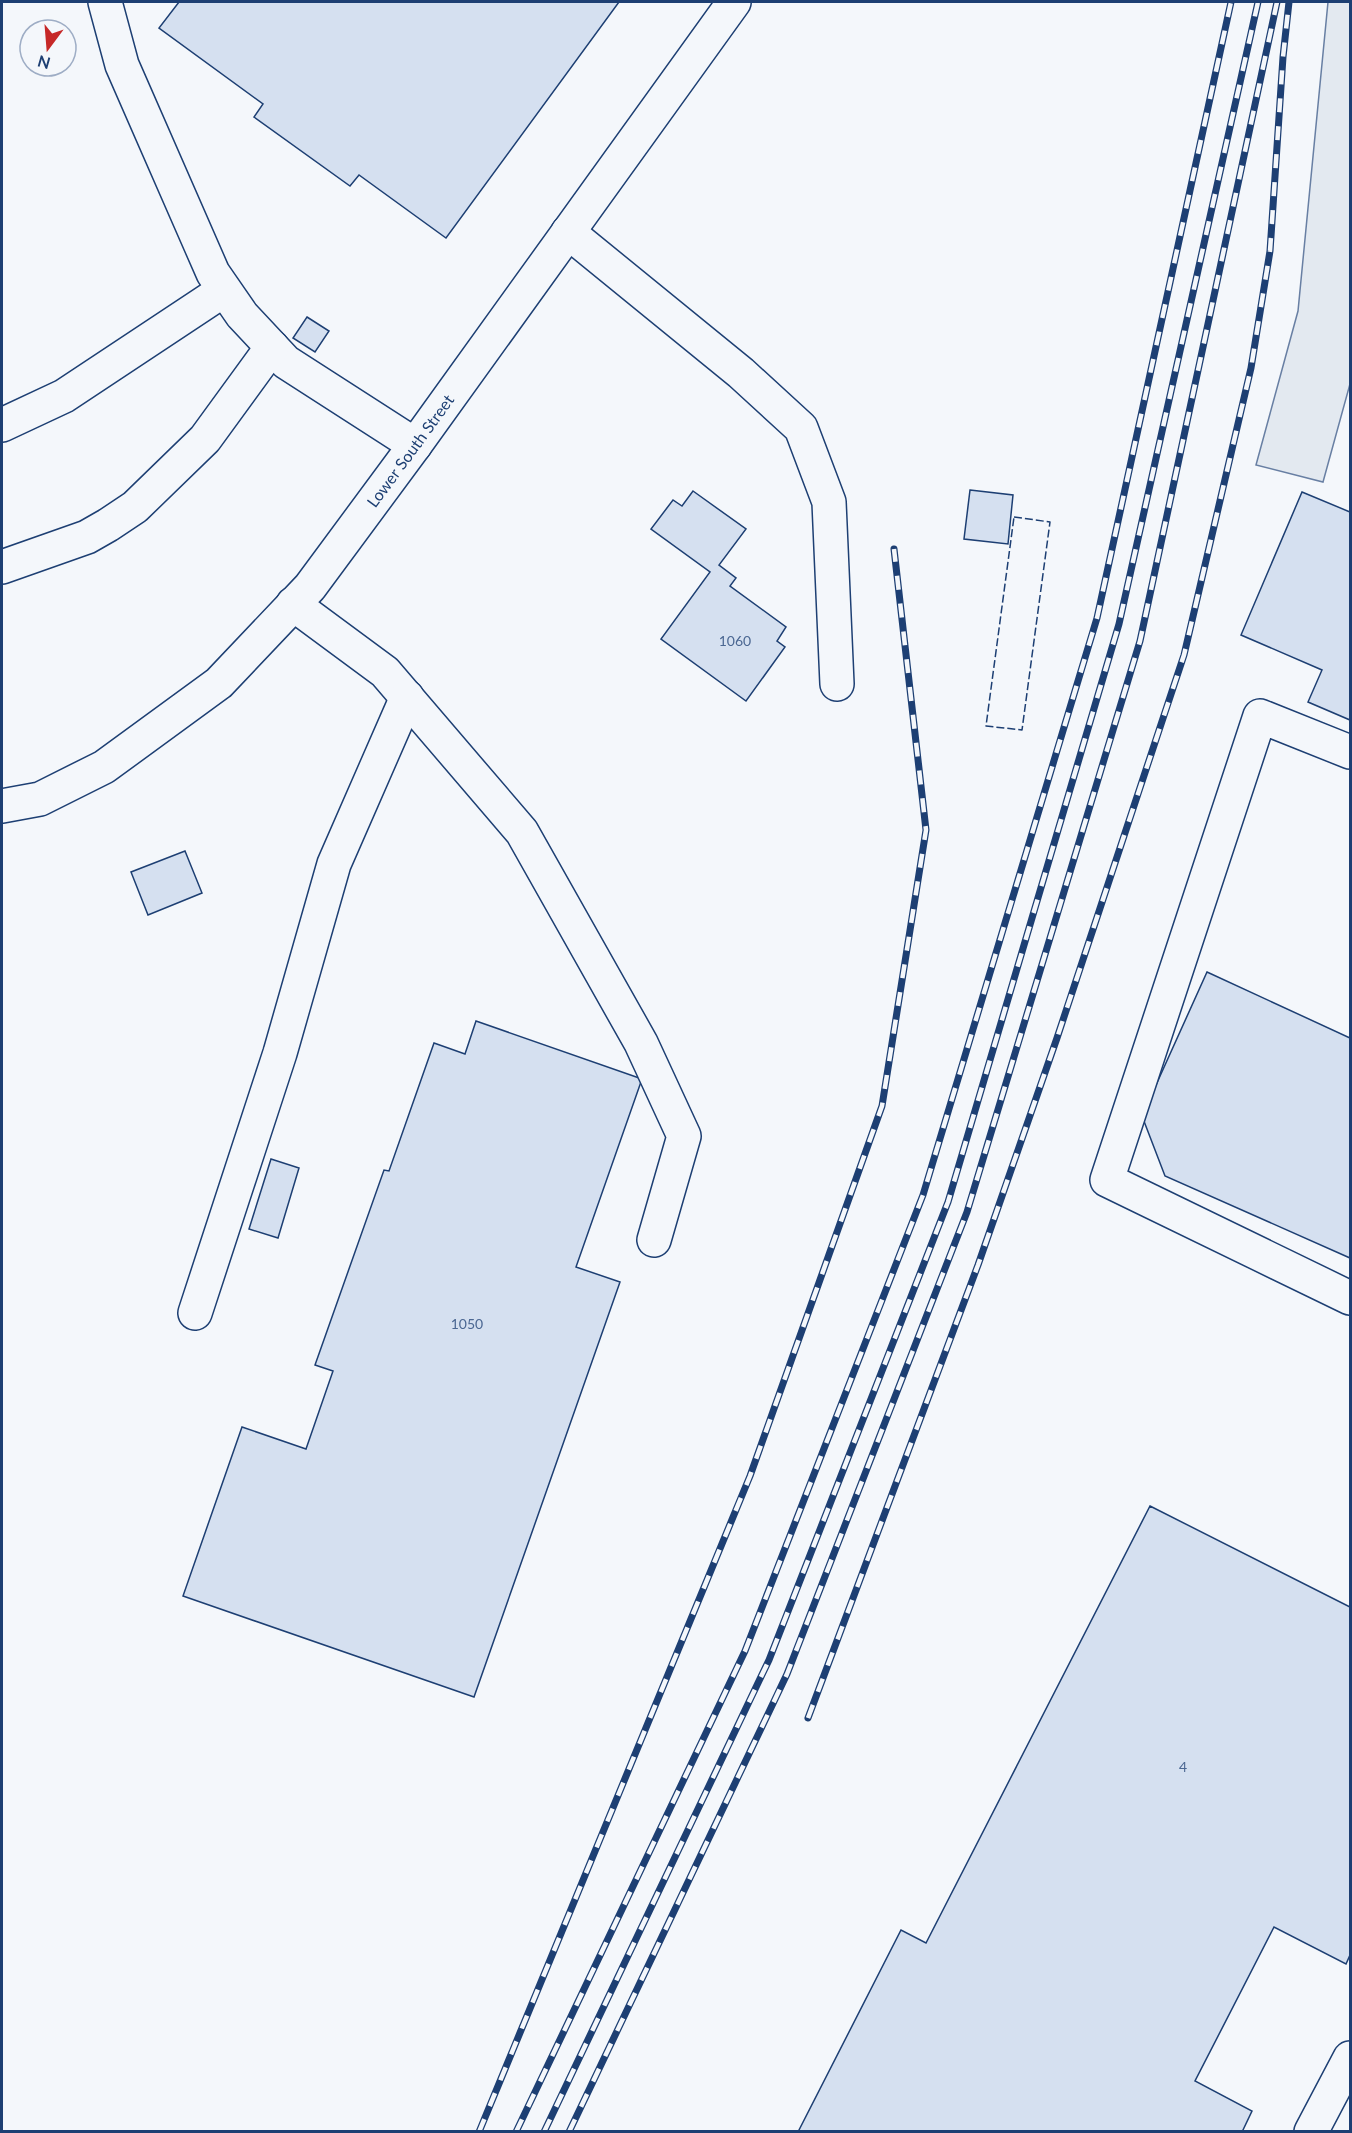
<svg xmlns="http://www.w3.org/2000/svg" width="1352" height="2133" viewBox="0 0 1352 2133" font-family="Lato,sans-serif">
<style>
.green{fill:#e3e9f0;stroke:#687fa3;stroke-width:1.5}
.building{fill:#d5e0f0;stroke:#1d3f73;stroke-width:1.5}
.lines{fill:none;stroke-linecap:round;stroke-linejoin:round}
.minor-casing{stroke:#1d3f73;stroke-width:36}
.minor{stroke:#f4f7fb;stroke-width:33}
.rail-casing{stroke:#1d3f73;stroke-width:7}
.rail{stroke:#f4f7fb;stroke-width:4.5;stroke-dasharray:14;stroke-linecap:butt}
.fence{stroke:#1d3f73;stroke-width:1.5;stroke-dasharray:8 3;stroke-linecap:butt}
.labels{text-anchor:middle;stroke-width:4.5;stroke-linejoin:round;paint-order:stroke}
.number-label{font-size:14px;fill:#4b6792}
.street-label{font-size:16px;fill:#1d3f73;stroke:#f4f7fb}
</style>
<rect width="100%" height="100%" fill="#f4f7fb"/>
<polygon class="green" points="1328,2 1350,2 1350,384 1323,482 1256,465 1298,311"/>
<g class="building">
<polygon points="179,2 619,2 446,238 359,175 350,186 254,117 263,104 159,28"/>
<polygon points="307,317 329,331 315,352 293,338"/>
<polygon points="970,490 1013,495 1008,544 964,539"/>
<polygon points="693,491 746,529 719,565 736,578 730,586 786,627 777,641 785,647 746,701 661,639 710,572 651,529 673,500 682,506"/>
<polygon points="1302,492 1350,512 1350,720 1308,702 1322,670 1241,635"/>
<polygon points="185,851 202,893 148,915 131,872"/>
<polygon points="1207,972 1350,1038 1350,1258 1165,1176 1142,1116"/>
<polygon points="476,1021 642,1079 576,1267 620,1282 474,1697 183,1596 242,1427 306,1449 333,1371 315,1365 384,1170 389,1171 434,1043 465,1054"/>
<polygon points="271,1159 299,1168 278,1238 249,1229"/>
<polygon points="1150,1506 1350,1607 1350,1955 1346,1964 1274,1927 1195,2081 1252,2111 1242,2132 798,2132 901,1930 926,1943"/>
</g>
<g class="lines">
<g class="minor-casing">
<g id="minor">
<polyline points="105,2 122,65 213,273 242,315 286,362 415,445"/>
<polyline points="568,232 741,373 801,428 829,502 837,684"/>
<polyline points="2,425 64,396 224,290"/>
<polyline points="2,567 87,537 108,525 135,507 205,439 272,347"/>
<polyline points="293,604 385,672 522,832 641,1043 684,1136 654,1240"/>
<polyline points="1350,752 1260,716 1107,1180 1350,1298"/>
<path id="s1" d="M2 806 40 799 104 767 219 683 310 587 415 445 734 2"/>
<polyline points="195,1313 280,1053 334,864 407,697"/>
<polyline points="1311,2132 1350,2058"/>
</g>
</g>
<use href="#minor" class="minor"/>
<g class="rail-casing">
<g id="rail">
<polyline points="808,1718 978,1265 1057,1038 1184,655 1251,368 1270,251 1283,57 1289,2"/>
<polyline points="479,2132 750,1476 882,1106 926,830 894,549"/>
<polyline points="516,2132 745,1651 923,1195 1097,618 1231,2"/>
<polyline points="544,2132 769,1660 948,1202 1119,624 1258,2"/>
<polyline points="569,2132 787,1674 967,1212 1140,641 1277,2"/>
</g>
</g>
<use href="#rail" class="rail"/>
<polygon class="fence" points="1014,517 1050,522 1022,730 986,726"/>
</g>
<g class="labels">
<g class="number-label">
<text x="735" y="646">1060</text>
<text x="467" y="1329">1050</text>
<text x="1183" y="1772">4</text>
</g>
<g class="street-label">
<text dy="6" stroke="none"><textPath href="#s1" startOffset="554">Lower South Street</textPath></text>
</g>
</g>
<rect width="1352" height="2133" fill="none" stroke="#1d3f73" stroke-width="6"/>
<g transform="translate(48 48) rotate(196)"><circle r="28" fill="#f4f7fb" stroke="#9eadc5" stroke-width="1.5"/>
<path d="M0-4.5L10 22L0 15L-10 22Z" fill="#c62828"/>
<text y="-9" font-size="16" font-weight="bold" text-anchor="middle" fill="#1d3f73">N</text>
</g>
</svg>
